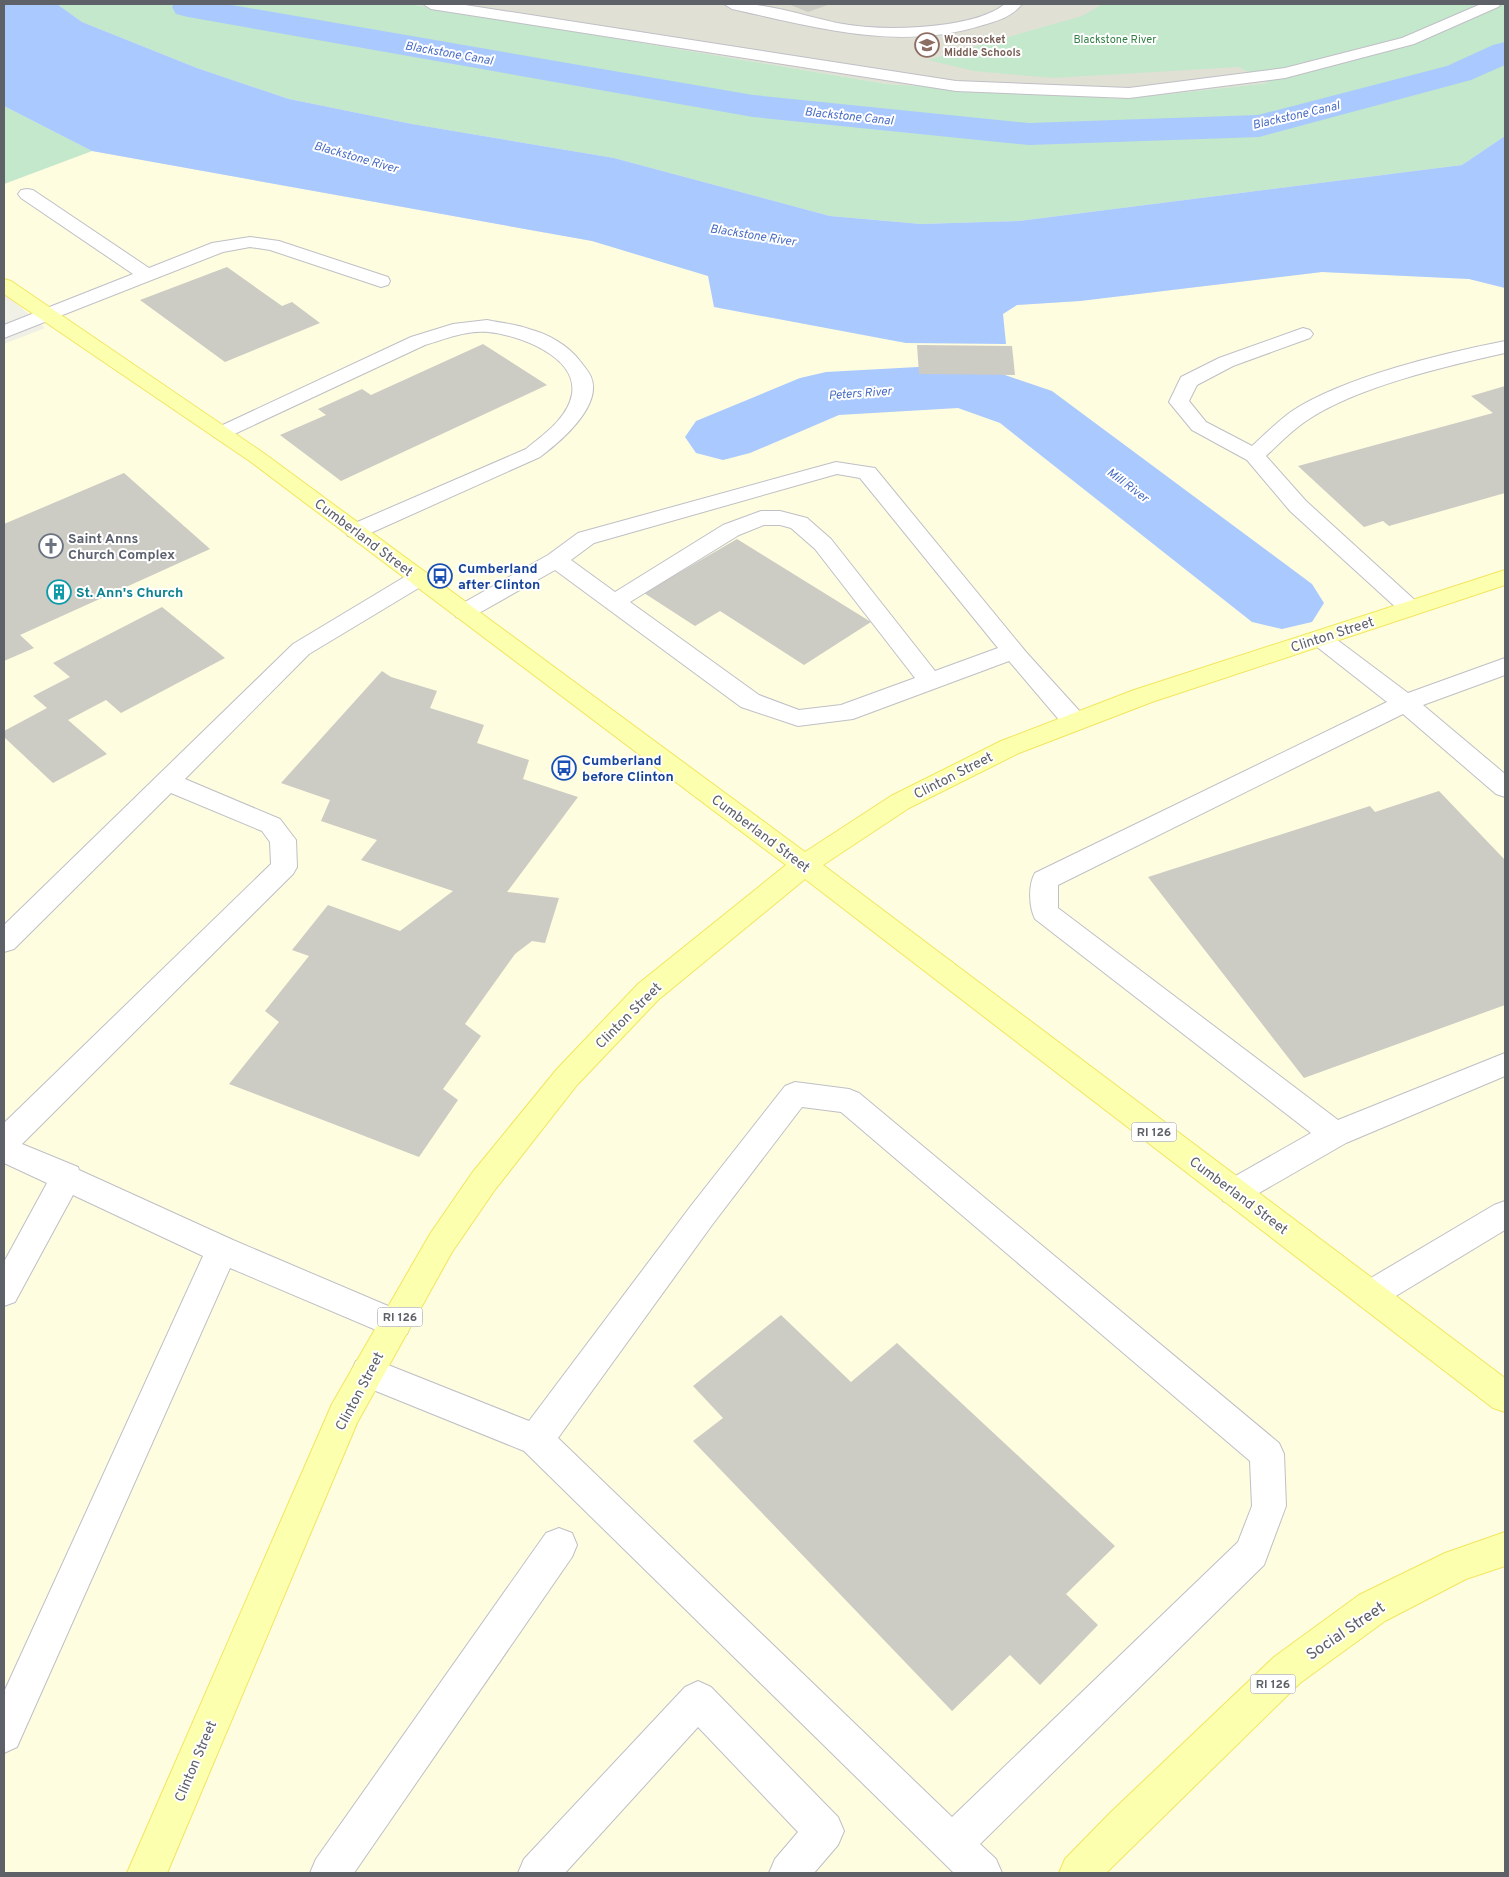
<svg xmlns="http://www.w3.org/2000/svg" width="1509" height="1877" viewBox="0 0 1509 1877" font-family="Overpass,sans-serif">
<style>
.commercial{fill:#fefddf}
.education{fill:#e1e0d5}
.green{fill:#c4e8cb}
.water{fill:#a9c9ff}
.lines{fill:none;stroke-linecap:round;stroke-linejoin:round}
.canal{fill:#a9c9ff;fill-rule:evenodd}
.river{fill:#a9c9ff;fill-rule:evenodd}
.building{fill:#cccbc4}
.minor-casing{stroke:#bfbfc6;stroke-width:2}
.major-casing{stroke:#f2e65f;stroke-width:2}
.minor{fill:#fff;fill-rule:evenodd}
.major{fill:#fcffae;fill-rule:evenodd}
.labels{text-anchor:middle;stroke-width:4;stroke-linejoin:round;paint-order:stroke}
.far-education-label{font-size:11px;font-weight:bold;fill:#785e54;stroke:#fff;text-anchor:start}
.far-park-label{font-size:11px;fill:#348147;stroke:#fff}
.far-water-label{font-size:12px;font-style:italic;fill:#496dc5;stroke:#fff}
.shield{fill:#fff;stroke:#8f9095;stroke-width:1}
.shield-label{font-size:12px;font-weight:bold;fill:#5f6168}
.street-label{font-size:14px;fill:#5f6168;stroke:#fff}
.worship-label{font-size:14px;font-weight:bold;fill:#5b616d;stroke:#fff;text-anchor:start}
.transit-label{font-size:14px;font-weight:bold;fill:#164399;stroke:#fff;text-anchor:start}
.culture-label{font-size:14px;font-weight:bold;fill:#0d838f;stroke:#fff;text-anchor:start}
.near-street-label{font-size:16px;fill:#5f6168;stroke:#fff}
</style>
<rect width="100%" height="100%" fill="#f1f0e7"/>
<polygon class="commercial" points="92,151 592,241 709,276 1005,344 1003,314 1017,305 1080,301 1322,272 1469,279 1505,288 1505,1873 4,1873 4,344 45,328 4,293 4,184"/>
<polygon class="education" points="409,4 1126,4 1269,83 1122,99 887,84"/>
<g class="green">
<polygon points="57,4 409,4 887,84 1122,99 1268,83 1239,67 1053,78 974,71 928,60 1082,16 1103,4 1505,4 1505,136 1462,165 1019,221 921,224 830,216 614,158 412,124 289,99 197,68 82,22"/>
<polygon points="4,106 92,151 4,184"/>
</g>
<polygon class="water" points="4,4 57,4 82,22 197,68 289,99 412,124 614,158 830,216 921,224 1019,221 1462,165 1505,136 1505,288 1469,279 1322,272 1080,301 1017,305 1003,314 1006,344 906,343 714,307 708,276 592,241 92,151 4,106"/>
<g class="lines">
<polygon class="canal" points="174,4 226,4 753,95 1029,123 1258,115 1447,66 1493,45 1505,42 1505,65 1471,80 1259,137 1029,145 753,117 188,17 176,14 172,7"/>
<polygon class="river" points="966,353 992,360 1002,374 1052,391 1312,584 1324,603 1312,622 1282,629 1252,622 1000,423 958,408 839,415 750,453 723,460 696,453 685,437 696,421 800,378 826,372 936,366 940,360"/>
</g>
<g class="building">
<polygon points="788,4 830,4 808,12"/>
<polygon points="227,267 282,306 292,302 320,323 225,362 140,300"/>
<polygon points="483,344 547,385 341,481 280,435 326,415 318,409 362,389 371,395"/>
<polygon points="917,345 1012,346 1015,375 919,374"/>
<polygon points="1505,386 1505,493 1389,526 1383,521 1364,527 1298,466 1493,413 1471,396"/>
<polygon points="124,473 210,549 20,635 34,648 4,661 4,524"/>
<polygon points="737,539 871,622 804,665 720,611 695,626 644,593"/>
<polygon points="162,607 225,658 121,713 106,700 68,720 107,754 53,783 4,737 4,731 47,708 33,696 70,677 53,663"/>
<polygon points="382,671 391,677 437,691 430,708 484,725 477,743 529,760 523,779 578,797 507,892 559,898 545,943 532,941 515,954 465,1024 481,1036 443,1089 458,1100 419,1157 229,1084 279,1022 265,1011 309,956 292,950 328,905 400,931 453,891 361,860 377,840 321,821 330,800 281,783"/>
<polygon points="1439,791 1505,860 1505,1005 1304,1078 1148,877 1370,806 1375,812"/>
<polygon points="781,1315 851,1382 897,1343 1115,1546 1066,1594 1098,1625 1040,1685 1010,1655 952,1711 693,1441 723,1418 693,1386"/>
</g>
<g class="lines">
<g class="minor-casing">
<g id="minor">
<polygon points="423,4 459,4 956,81 1129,88 1285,68 1402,38 1481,4 1501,4 1498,7 1414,44 1285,78 1129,98 956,91 431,9"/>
<path d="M724 4C762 1 800 15 837 23 874 30 911 29 948 24 967 21 990 16 1005 4H1022C1012 17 997 21 983 25 899 52 814 27 732 9Z"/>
<polygon points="27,189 33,190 149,268 212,243 250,237 279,241 388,277 390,281 388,285 381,287 270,250 250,247 223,252 4,338 4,325 133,274 21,198 18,194 21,190"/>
<path d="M487 320C501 323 515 324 529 329 548 334 568 345 580 361 584 366 589 372 591 377 603 406 560 442 540 457L364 536 356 538 348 536 345 531 348 526 526 449C543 435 568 418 572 394 578 356 518 335 488 332 467 330 445 339 425 345L228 437 221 439 214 437 211 433 214 429 411 337 453 324Z"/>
<path d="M1303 328 1310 330 1313 334 1310 338 1233 366 1197 385 1189 401 1206 422 1252 446C1265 434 1278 421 1292 411 1344 377 1444 353 1505 341V353C1446 366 1356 387 1306 421 1291 431 1279 444 1266 456L1306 501 1418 603 1422 608 1418 613 1410 615 1402 613 1290 511 1247 460 1192 430 1169 402 1181 377 1219 358Z"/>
<path d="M836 462 875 468 1026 652 1084 716 1087 722 1084 728 1075 730 1066 728 1009 661 853 719 798 726 741 707 555 570 472 617 464 619 456 617 452 612 456 607 548 555 578 533ZM837 474 860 478 998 648 935 671 831 539 807 518 780 511H761L723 525 615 592 571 560 594 543ZM764 525H780L791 528 815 549 915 678 841 705 799 710 759 695 630 602 739 535Z"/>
<polygon points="419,571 427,573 430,578 427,583 309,654 185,779 280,819 296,840 297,867 293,874 22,1144 78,1167 79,1170 233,1240 407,1314 411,1324 407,1334 395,1338 230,1268 17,1747 4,1753 4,1692 203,1256 73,1195 15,1302 4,1306 4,1262 47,1183 4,1163 4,1123 271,864 270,842 262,831 171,793 14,949 4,952 4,925 293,644 411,573"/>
<path d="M1320 631 1328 633 1408 693 1505 658V675L1423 705 1505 774V797L1496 794 1403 714 1058 885V908L1338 1120 1505 1053V1076L1346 1143 1245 1201 1234 1205 1223 1201 1219 1192 1223 1183 1311 1133 1035 919C1029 907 1028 885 1035 873L1387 702 1312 643 1308 638 1312 633Z"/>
<path d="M795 1082 849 1089 859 1093 1279 1443 1284 1454 1286 1506 1264 1565 980 1844 996 1859 1002 1873H954L524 1451 356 1383 351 1372 356 1361 368 1357 529 1421 690 1207 785 1086ZM802 1107 841 1112 1250 1461 1252 1506 1238 1542 952 1817 558 1438 712 1225Z"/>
<polygon points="1505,1201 1505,1230 1381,1305 1370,1309 1359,1305 1354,1295 1359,1285 1494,1205"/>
<polygon points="559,1528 572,1533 577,1545 572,1557 354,1873 310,1873 316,1859 546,1533"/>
<polygon points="698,1681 711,1687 838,1817 844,1831 838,1845 814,1873 769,1873 775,1859 798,1832 698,1727 565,1873 518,1873 524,1859 685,1687"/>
</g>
</g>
<g class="major-casing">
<g id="major">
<polygon points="4,279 11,281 265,454 805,852 891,796 1001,741 1134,690 1505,570 1505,585 1152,702 1019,753 909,808 823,865 1505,1378 1505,1412 1493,1408 805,879 658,1000 577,1085 494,1191 452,1252 357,1423 167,1873 127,1873 332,1404 430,1234 472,1173 557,1069 638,984 786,865 251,462 4,294"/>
<polygon points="1505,1532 1505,1566 1466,1579 1385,1621 1300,1683 1106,1873 1059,1873 1065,1859 1110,1813 1274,1657 1359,1595 1445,1553"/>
</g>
</g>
<use href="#minor" class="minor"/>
<use href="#major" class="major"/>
</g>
<defs>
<g id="school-ring" transform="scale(1.25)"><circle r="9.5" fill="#fff" stroke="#8d6e63" stroke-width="1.5"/><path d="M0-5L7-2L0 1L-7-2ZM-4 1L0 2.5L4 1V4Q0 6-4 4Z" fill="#8d6e63"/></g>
<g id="church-ring" transform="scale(1.25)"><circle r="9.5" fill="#fff" stroke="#6b7280" stroke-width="1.5"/><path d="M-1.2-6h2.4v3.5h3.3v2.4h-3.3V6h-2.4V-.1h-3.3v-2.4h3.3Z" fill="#6b7280"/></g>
<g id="bus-ring" transform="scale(1.25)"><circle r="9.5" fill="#fff" stroke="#1a4fb4" stroke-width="1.5"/><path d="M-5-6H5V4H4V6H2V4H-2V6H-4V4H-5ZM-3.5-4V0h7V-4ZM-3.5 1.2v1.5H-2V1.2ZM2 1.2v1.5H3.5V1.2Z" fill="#1a4fb4"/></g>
<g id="building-ring" transform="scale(1.25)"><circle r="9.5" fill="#fff" stroke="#0f9aa8" stroke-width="1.5"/><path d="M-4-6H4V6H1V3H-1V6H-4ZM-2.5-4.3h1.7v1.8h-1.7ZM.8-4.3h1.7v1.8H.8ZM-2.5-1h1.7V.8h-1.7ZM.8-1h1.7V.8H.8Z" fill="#0f9aa8"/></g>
</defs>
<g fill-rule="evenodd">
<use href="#school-ring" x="927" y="45"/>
<use href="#church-ring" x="51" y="546"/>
<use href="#bus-ring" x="440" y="576"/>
<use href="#building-ring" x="59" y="592"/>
<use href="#bus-ring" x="564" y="768"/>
</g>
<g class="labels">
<g class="far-education-label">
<text x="944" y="43">Woonsocket<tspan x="944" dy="13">Middle Schools</tspan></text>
</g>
<g class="far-park-label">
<text x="1115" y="43">Blackstone River</text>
</g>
<g class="far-water-label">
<text transform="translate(449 53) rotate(10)" y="4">Blackstone Canal</text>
<text transform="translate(1296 115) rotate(-13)" y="4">Blackstone Canal</text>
<text transform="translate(849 116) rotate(6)" y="4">Blackstone Canal</text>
<text transform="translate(356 157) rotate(16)" y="4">Blackstone River</text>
<text transform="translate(753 235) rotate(9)" y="4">Blackstone River</text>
<text transform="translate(860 393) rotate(-4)" y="4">Peters River</text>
<text transform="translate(1128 485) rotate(37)" y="4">Mill River</text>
</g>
<g class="shield">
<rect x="1131.5" y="1122.5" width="45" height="19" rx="4"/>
<rect x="377.5" y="1307.5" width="45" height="19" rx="4"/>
<rect x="1250.5" y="1674.5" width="45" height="19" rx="4"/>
</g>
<g class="shield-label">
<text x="1154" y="1136">RI 126</text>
<text x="400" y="1321">RI 126</text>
<text x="1273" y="1688">RI 126</text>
</g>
<g class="street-label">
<text transform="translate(364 537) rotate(37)" y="5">Cumberland Street</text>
<text transform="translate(1332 634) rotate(-18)" y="5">Clinton Street</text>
<text transform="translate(953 775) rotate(-27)" y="5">Clinton Street</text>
<text transform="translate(761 833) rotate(37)" y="5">Cumberland Street</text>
<text transform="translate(628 1015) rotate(-45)" y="5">Clinton Street</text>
<text transform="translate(1239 1195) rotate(37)" y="5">Cumberland Street</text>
<text transform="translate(359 1391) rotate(-62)" y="5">Clinton Street</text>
<text transform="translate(195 1761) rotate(-67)" y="5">Clinton Street</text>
</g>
<g class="worship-label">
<text x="68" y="543">Saint Anns<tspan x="68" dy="16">Church Complex</tspan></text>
</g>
<g class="transit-label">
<text x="458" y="573">Cumberland<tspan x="458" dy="16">after Clinton</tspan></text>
<text x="582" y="765">Cumberland<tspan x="582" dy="16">before Clinton</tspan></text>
</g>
<g class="culture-label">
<text x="76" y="597">St. Ann's Church</text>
</g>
<g class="near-street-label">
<text transform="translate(1345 1630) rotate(-34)" y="6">Social Street</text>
</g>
</g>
<rect width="1509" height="1877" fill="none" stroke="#5f6168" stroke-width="10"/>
</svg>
